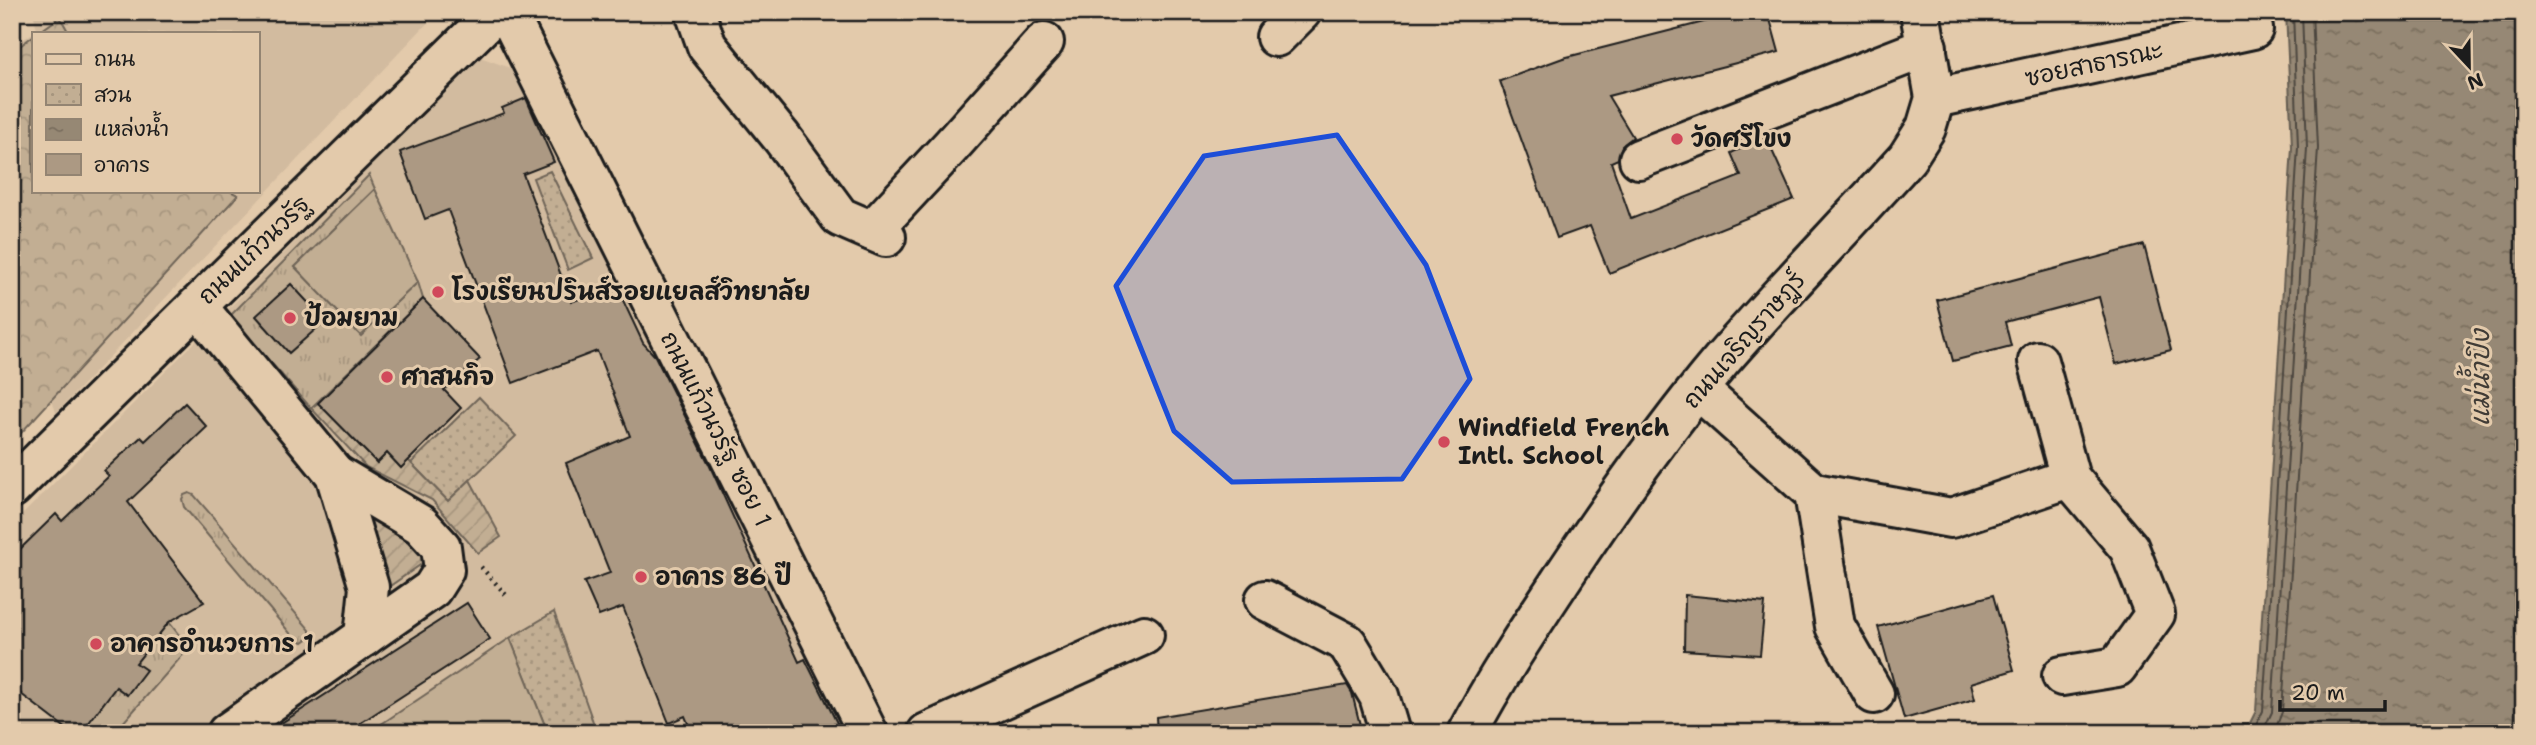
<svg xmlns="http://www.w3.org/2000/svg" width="2536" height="745" viewBox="0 0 2536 745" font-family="'Shantell Sans','Playpen Sans Thai',sans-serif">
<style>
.built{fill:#d2bb9f;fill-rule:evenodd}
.grass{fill:url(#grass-tufts);stroke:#6f6558;stroke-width:2}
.forest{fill:url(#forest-crowns);stroke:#6f6558;stroke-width:2}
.park{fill:url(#park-dots);stroke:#6f6558;stroke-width:2}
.garden{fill:url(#garden-furrows);stroke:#6f6558;stroke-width:2}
.pitch{fill:#c2ae93;stroke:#6f6558;stroke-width:2}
.water{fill:url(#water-ripples);stroke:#655d51;stroke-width:2}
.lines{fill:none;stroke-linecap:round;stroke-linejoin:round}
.shore{stroke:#4d473f;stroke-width:2}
.building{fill:#ac9983;stroke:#1c1c1c;stroke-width:2}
.minor-casing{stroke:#1c1c1c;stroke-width:44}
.major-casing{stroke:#1c1c1c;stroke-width:44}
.path{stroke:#1c1c1c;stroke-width:4.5;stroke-dasharray:2 5;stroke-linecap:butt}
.minor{stroke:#e3caab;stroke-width:38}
.major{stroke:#e3caab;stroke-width:38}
.marked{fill:#1d4ed8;fill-opacity:0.2;stroke:#1d4ed8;stroke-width:5;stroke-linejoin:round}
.poi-dot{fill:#d1495b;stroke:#e3caab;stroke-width:2.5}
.labels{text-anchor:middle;stroke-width:6;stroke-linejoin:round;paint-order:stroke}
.street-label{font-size:24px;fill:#1c1c1c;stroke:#e3caab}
.poi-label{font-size:24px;font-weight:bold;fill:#1c1c1c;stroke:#e3caab;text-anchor:start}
.water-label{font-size:26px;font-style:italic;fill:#413c36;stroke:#e3caab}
</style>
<defs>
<pattern id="grass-tufts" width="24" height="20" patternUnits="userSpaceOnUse" patternTransform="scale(1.75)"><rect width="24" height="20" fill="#c2ae93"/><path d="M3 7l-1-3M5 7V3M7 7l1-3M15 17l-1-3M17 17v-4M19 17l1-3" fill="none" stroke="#a6957e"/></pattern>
<pattern id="forest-crowns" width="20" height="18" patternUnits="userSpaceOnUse" patternTransform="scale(1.75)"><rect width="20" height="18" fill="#c2ae93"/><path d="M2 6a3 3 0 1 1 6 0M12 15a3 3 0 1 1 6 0" fill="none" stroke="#a6957e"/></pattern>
<pattern id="park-dots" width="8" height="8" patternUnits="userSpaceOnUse" patternTransform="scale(1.75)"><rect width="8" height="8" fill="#c2ae93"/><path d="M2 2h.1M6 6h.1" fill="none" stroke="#a6957e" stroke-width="1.8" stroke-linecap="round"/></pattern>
<pattern id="garden-furrows" width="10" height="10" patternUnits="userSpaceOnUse" patternTransform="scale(1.75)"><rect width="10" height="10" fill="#c2ae93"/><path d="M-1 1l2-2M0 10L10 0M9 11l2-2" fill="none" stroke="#a6957e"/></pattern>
<pattern id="water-ripples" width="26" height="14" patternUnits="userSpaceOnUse" patternTransform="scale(1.75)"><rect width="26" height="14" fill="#968874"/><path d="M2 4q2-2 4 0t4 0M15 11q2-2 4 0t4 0" fill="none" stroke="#7a6e5e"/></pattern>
</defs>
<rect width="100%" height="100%" fill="#e3caab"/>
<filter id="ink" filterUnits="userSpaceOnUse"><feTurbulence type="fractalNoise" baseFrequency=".0143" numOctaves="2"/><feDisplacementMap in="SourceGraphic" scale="14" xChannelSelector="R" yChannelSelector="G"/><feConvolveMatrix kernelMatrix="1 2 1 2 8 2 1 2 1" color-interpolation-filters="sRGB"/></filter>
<g filter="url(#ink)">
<g class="built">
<path d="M33 12H438L56 413 12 260V47L37 30ZM33 33H257V191H33Z"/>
<polygon points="480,57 518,71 861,733 12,733 12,525"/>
</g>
<g class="grass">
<polygon points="369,175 375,189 295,267 361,335 418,282 423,299 311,408 230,316"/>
<polygon points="189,493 194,495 310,630 310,637 303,642 294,638 184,507 182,499 184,495"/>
<polygon points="100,533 189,648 114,733 79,733"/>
</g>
<g class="forest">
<polygon points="60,17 69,33 38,33"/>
<polygon points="33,36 33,191 230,191 238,195 12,443 12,52"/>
</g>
<g class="park">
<polygon points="550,171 593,258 568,270 533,178"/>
<polygon points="479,397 516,436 448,501 411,463"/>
<polygon points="554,612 597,733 548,733 510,638"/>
</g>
<g class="garden">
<polygon points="318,403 377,463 387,453 401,468 408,460 448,501 470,480 501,537 478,553 432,500 366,467 311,408"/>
<polygon points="351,495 433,556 377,595"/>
</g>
<g class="pitch">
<polygon points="375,189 418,282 361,336 295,267"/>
<polygon points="510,638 548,733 368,733"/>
</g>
<polygon class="water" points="2286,12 2524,12 2524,733 2245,733 2256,711 2292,147"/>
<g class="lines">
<g class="shore">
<polyline points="2252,733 2263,711 2298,147 2293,12"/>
<polyline points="2262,733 2272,712 2307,148 2302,12"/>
<polyline points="2274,733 2282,712 2318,148 2312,12"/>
</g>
</g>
<g class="building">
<polygon points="1743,12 1768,12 1779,52 1608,96 1633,137 1622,146 1618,159 1611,162 1631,219 1741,176 1731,153 1766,137 1794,199 1609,273 1590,226 1557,238 1500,81 1563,58"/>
<polygon points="526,98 554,162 523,174 571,302 612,287 621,296 643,343 655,356 709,464 799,662 805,659 842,733 692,733 685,716 669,723 623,607 599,616 584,582 610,573 566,463 630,436 597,351 513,383 448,210 425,219 400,152 504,113 502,108"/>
<polygon points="2144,245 2171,350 2116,364 2099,297 2005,322 2011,346 1953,361 1937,300"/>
<polygon points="291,284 325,321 289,353 256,316"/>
<polygon points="423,299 480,359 444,390 461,408 401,468 387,453 377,463 318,403"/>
<polygon points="185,403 207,427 128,502 204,602 169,622 136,663 146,670 127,695 116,687 81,733 72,733 12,687 12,557 56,514 62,521 109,476 104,471 141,437 145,441"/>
<polygon points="1685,595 1765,603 1760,655 1684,650"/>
<polygon points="1993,595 2014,670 1971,683 1975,699 1904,719 1878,627"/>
<polygon points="467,603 490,639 345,733 266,733"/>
<polygon points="1347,685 1352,693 1362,733 1157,733 1156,717"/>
</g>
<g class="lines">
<g class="minor-casing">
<g id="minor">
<polyline points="507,12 868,733"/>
<polyline points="695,12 707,46 782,138 840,217 886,237"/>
<polyline points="1276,37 1301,12"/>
<polyline points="1935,98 2253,29"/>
<polyline points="1639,159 1927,47"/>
<polyline points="872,231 952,145 1044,42"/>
<polyline points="197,306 335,474 369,587 364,637"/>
<polyline points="2038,361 2070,478 2129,548 2155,614 2117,667 2062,676"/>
<polyline points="1699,390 1814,493 1951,518 2070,478"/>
<polyline points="12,488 496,12"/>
<polyline points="1814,493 1835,626 1874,694"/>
<polyline points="1265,600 1347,643 1379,696 1390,733"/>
<polyline points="227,733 432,589 444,570 441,547 421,525 335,474"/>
<polyline points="927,733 1144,635"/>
</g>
</g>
<g class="major-casing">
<path id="major" d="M1467 733C1497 676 1532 624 1567 571 1615 499 1665 427 1721 361 1781 292 1846 226 1907 158L1926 128 1935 98 1920 12"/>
</g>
<polyline class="path" points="481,567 508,597"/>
<use href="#minor" class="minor"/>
<use href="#major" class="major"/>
</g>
</g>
<path class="marked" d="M1337 135 1426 265 1470 379 1402 479 1232 482 1174 431 1116 286 1204 156Z"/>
<g class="poi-dot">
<circle cx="1677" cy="139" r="7"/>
<circle cx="438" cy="292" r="7"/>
<circle cx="290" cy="318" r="7"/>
<circle cx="387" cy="377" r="7"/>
<circle cx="1444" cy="442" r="7"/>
<circle cx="641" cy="577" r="7"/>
<circle cx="96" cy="644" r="7"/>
</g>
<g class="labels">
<g class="street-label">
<text transform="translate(2094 64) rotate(-12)" y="8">ซอยสาธารณะ</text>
<text transform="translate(254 250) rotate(-44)" y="8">ถนนแก้วนวรัฐ</text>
<text transform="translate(1744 340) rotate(-49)" y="8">ถนนเจริญราษฎร์</text>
<text transform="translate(716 429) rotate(63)" y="8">ถนนแก้วนวรัฐ ซอย 1</text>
</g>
<g class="poi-label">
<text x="1691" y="147">วัดศรีโขง</text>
<text x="452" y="300">โรงเรียนปรินส์รอยแยลส์วิทยาลัย</text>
<text x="304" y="326">ป้อมยาม</text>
<text x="401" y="385">ศาสนกิจ</text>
<text x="1458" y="436">Windfield French<tspan x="1458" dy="28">Intl. School</tspan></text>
<text x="655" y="585">อาคาร 86 ปี</text>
<text x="110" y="652">อาคารอำนวยการ 1</text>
</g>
<g class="water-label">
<text transform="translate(2480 378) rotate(-90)" y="9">แม่น้ำปิง</text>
</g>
</g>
<rect width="2536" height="745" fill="none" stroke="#e3caab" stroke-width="42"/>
<rect x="21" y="21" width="2494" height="703" fill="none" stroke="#1c1c1c" stroke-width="2.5" filter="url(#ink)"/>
<rect x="32" y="32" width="228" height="161" fill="#e3caab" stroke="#938472" stroke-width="2"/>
<rect x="46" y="54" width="35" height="10" fill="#e3caab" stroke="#938472" stroke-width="2"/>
<text x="94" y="66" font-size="21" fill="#1c1c1c">ถนน</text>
<rect x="46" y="84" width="35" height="21" fill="url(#park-dots)" stroke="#938472" stroke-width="2"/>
<text x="94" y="102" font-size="21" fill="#1c1c1c">สวน</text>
<rect x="46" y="119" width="35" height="21" fill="url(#water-ripples)" stroke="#938472" stroke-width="2"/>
<text x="94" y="136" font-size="21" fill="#1c1c1c">แหล่งน้ำ</text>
<rect x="46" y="154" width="35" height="21" fill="#ac9983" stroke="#938472" stroke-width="2"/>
<text x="94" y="172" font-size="21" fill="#1c1c1c">อาคาร</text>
<g transform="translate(2469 66) rotate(158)" stroke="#e3caab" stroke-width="5" paint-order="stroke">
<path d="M0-5L12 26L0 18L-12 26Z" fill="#1c1c1c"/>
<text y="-10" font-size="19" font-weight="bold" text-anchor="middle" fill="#1c1c1c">N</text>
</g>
<path d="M2280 700v10h105v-10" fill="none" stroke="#1c1c1c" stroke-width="3.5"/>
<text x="2291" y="700" font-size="21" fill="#1c1c1c" stroke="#e3caab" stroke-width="5" paint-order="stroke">20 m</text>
</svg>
